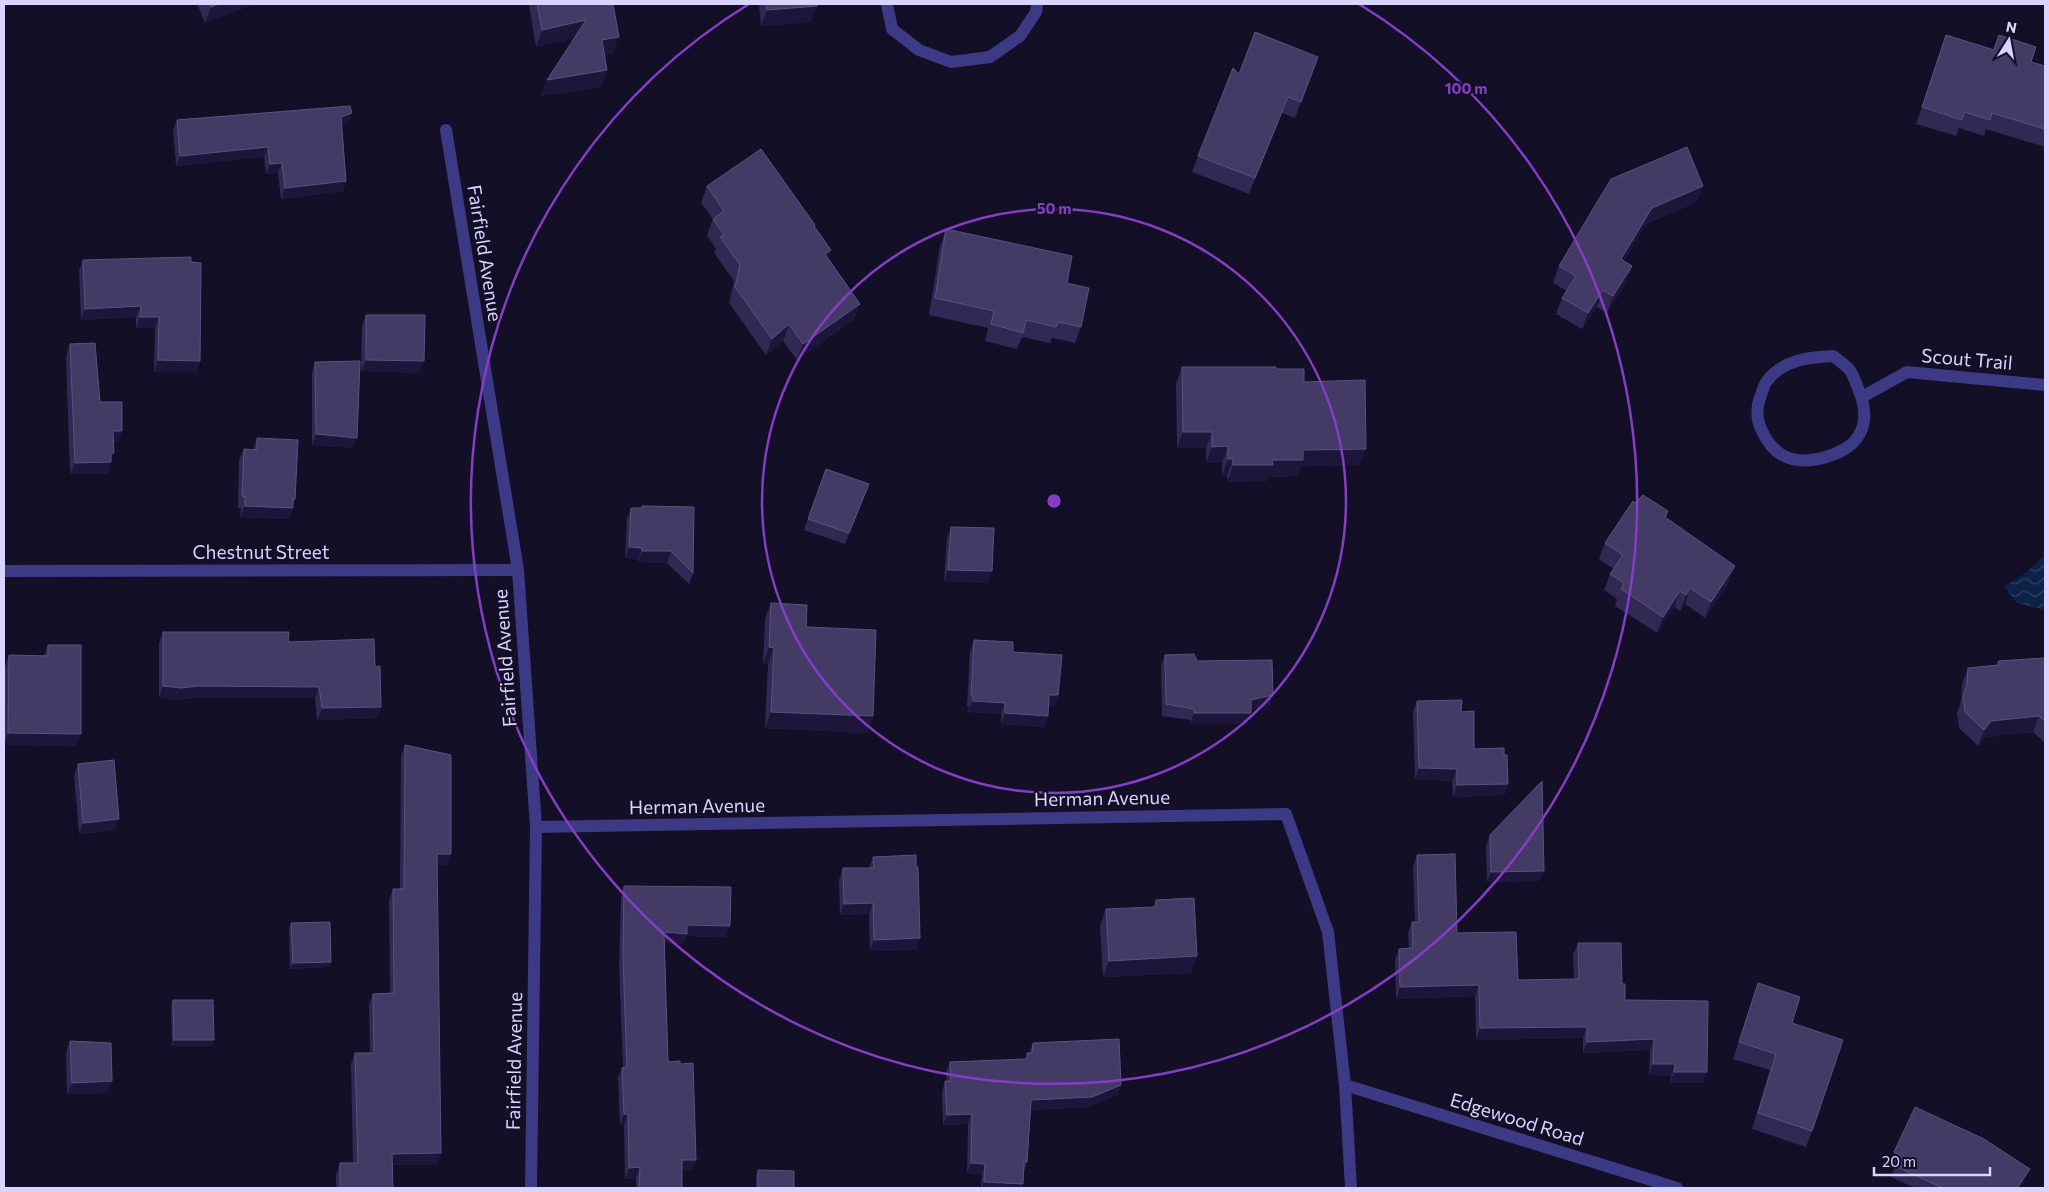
<svg xmlns="http://www.w3.org/2000/svg" width="2049" height="1192" viewBox="0 0 2049 1192" font-family="Commissioner,sans-serif">
<style>
.water{fill:url(#water-waves)}
.lines{fill:none;stroke-linecap:round;stroke-linejoin:round}
.minor{stroke:#3d3a85;stroke-width:12}
.wall{fill:#312854}
.shaded-wall{fill:#1d163a}
.building{fill:#433a66;stroke:#5a527e}
.ring{fill:none;stroke:#843dc5;stroke-width:2.5}
.labels{text-anchor:middle;stroke-width:4;stroke-linejoin:round;paint-order:stroke}
.street-label{font-size:19px;fill:#d9d4ff;stroke:#130f26}
.centre{fill:#843dc5;stroke:#130f26;stroke-width:2.5}
.ring-label{font-size:15px;text-anchor:middle;font-weight:bold;fill:#843dc5;stroke:#130f26;stroke-width:4;stroke-linejoin:round;paint-order:stroke}
</style>
<defs>
<pattern id="water-waves" width="16" height="10" patternUnits="userSpaceOnUse" patternTransform="scale(1.25)"><rect width="16" height="10" fill="#0c2248"/><path d="M0 5q4-4 8 0t8 0" fill="none" stroke="#2f4163"/></pattern>
</defs>
<rect width="100%" height="100%" fill="#130f26"/>
<polygon class="water" points="2045,555 2045,610 2017,603 2004,586 2023,575"/>
<g class="lines">
<g class="minor">
<polyline points="887,4 892,29 919,50 951,62 990,57 1020,36 1036,12 1037,4"/>
<polyline points="446,130 518,570 536,827 531,1188"/>
<path d="M1833 356C1852 370 1851 369 1859 391 1865 405 1867 422 1859 435 1853 446 1842 451 1832 455 1802 466 1776 462 1762 431 1756 419 1756 407 1761 395 1763 390 1764 384 1767 381 1782 360 1810 357 1833 356Z"/>
<polyline points="1862,397 1907,372 2045,385"/>
<polyline points="4,571 518,570"/>
<polyline points="536,827 1286,814 1328,932 1345,1085 1351,1188"/>
<polyline points="1345,1085 1677,1188"/>
</g>
</g>
<g class="wall">
<polygon points="197,4 288,4 251,5 205,23"/>
<polygon points="529,4 613,4 613,53 604,55 607,70 601,87 541,96 547,80 575,38 536,47"/>
<polygon points="759,4 817,4 811,22 761,26"/>
<polygon points="1946,35 1993,49 1999,35 2031,62 2045,66 2045,147 1986,129 1984,136 1959,128 1956,136 1916,124"/>
<polygon points="1318,57 1295,118 1282,113 1249,194 1192,172 1198,156 1239,74"/>
<polygon points="352,113 348,123 342,125 346,181 343,191 281,199 278,173 266,174 264,157 176,166 173,130 177,120"/>
<polygon points="1611,179 1697,202 1646,224 1624,261 1632,266 1626,282 1607,313 1597,307 1582,329 1556,314 1562,298 1567,291 1553,283 1559,266"/>
<polygon points="707,186 815,225 814,227 831,250 828,258 860,304 854,320 797,360 783,341 766,355 729,303 734,281 714,253 716,249 707,235 713,219 701,203"/>
<polygon points="946,229 1067,283 1081,327 1075,343 1052,338 1050,343 1022,337 1017,349 985,341 988,328 929,315 940,246"/>
<polygon points="83,260 191,262 200,361 196,372 154,372 155,328 136,328 136,317 81,320 79,271"/>
<polygon points="366,315 420,373 361,371 362,326"/>
<polygon points="70,344 100,402 122,431 118,442 113,442 107,474 70,474 66,356"/>
<polygon points="315,362 353,448 312,445 312,372"/>
<polygon points="1182,367 1276,369 1304,382 1360,465 1301,466 1297,476 1269,477 1267,481 1228,482 1227,476 1222,475 1222,463 1206,463 1206,448 1177,448 1176,384"/>
<polygon points="257,438 295,499 289,519 240,517 241,508 238,508 239,460 244,449 253,450"/>
<polygon points="826,469 869,484 845,544 804,530"/>
<polygon points="1635,503 1668,511 1666,518 1729,582 1705,618 1685,604 1680,611 1674,607 1657,633 1615,606 1617,599 1604,590 1610,574 1614,569 1599,559 1605,543"/>
<polygon points="642,506 693,573 689,584 667,563 638,562 638,560 625,558 627,519 631,508 642,508"/>
<polygon points="951,527 988,583 944,581 947,538"/>
<polygon points="771,603 806,627 873,716 867,733 765,728 768,664 763,664 765,619"/>
<polygon points="163,632 288,642 375,667 381,707 377,718 317,720 315,698 193,698 177,700 159,697 159,643"/>
<polygon points="974,640 1013,652 1058,695 1054,707 1048,706 1048,716 1044,727 1001,724 1001,714 968,712 969,706 967,706 970,651"/>
<polygon points="48,645 76,746 4,745 5,667 9,655 44,656"/>
<polygon points="1165,655 1197,661 1273,695 1269,706 1251,710 1247,724 1190,724 1190,720 1162,716 1161,666"/>
<polygon points="2045,658 2045,743 2033,732 1985,737 1978,746 1959,728 1957,713 1961,701 1962,684 1968,668 1997,665 1998,661"/>
<polygon points="1417,701 1461,712 1474,749 1504,755 1508,784 1504,795 1453,797 1452,781 1415,779 1413,712"/>
<polygon points="405,745 447,866 437,866 437,1165 392,1165 393,1188 336,1188 336,1175 340,1163 353,1163 351,1064 355,1053 370,1053 369,1005 373,994 390,993 389,900 393,889 400,889 401,756"/>
<polygon points="78,764 115,830 79,834 74,775"/>
<polygon points="1490,835 1540,881 1487,882 1486,846"/>
<polygon points="1417,855 1457,933 1518,980 1574,979 1573,955 1578,943 1622,984 1625,1000 1703,1083 1670,1083 1671,1076 1649,1075 1650,1050 1583,1053 1583,1038 1476,1040 1475,996 1396,999 1395,960 1399,949 1409,949 1408,933 1412,922 1415,922 1413,867"/>
<polygon points="873,857 920,938 916,950 870,951 869,914 840,915 839,880 843,868 869,868"/>
<polygon points="624,886 726,937 686,936 683,944 664,943 668,1062 696,1160 692,1170 682,1170 682,1188 636,1188 636,1178 625,1179 624,1125 620,1125 618,1078 622,1068 623,1067 619,968 621,897"/>
<polygon points="1156,900 1197,956 1191,973 1103,977 1100,926 1106,909 1153,907"/>
<polygon points="291,923 331,962 329,967 290,969 289,929"/>
<polygon points="1758,983 1792,1023 1812,1131 1806,1147 1752,1129 1770,1070 1733,1059"/>
<polygon points="173,1000 212,1046 172,1046 171,1006"/>
<polygon points="70,1041 108,1093 67,1094 66,1052"/>
<polygon points="1033,1043 1121,1085 1117,1095 1088,1107 1031,1110 1027,1162 1024,1171 1023,1184 1022,1188 981,1188 982,1174 967,1173 968,1124 943,1125 942,1092 945,1081 947,1081 946,1072 950,1062 1025,1059 1027,1053 1029,1053"/>
<polygon points="1894,1152 2025,1180 2020,1188 1915,1188 1891,1177 1895,1166 1889,1163"/>
<polygon points="758,1170 794,1188 756,1188 756,1176"/>
</g>
<g class="shaded-wall">
<polygon points="219,4 288,4 251,5 205,23 211,7"/>
<polygon points="817,6 811,22 761,26 767,10"/>
<polygon points="586,20 580,37 536,47 542,30"/>
<polygon points="619,37 613,53 596,56 602,40"/>
<polygon points="607,70 601,87 541,96 547,80"/>
<polygon points="1288,97 1282,113 1249,194 1255,178"/>
<polygon points="352,113 348,123 337,127 341,117"/>
<polygon points="268,147 264,157 176,166 180,156"/>
<polygon points="282,163 278,173 266,174 270,164"/>
<polygon points="346,181 343,191 281,199 285,188"/>
<polygon points="1703,186 1697,202 1646,224 1615,276 1621,259 1652,208"/>
<polygon points="831,250 825,267 825,254"/>
<polygon points="1632,266 1626,282 1607,313 1613,296"/>
<polygon points="1603,290 1597,307 1582,329 1588,313"/>
<polygon points="860,304 854,320 797,360 803,344"/>
<polygon points="141,306 136,317 81,320 85,309"/>
<polygon points="140,317 159,317 155,328 136,328"/>
<polygon points="789,324 783,341 766,355 772,339"/>
<polygon points="158,360 200,361 196,372 154,372"/>
<polygon points="366,360 424,361 420,373 361,371"/>
<polygon points="113,431 122,431 118,442 109,442"/>
<polygon points="1183,432 1212,432 1206,448 1177,448"/>
<polygon points="316,434 357,438 353,448 312,445"/>
<polygon points="1228,446 1222,463 1206,463 1212,447"/>
<polygon points="1366,449 1360,465 1301,466 1297,476 1269,477 1267,481 1228,482 1233,465 1272,460 1303,450"/>
<polygon points="111,453 114,453 107,474 70,474 75,463"/>
<polygon points="1228,459 1233,459 1227,476 1222,475"/>
<polygon points="245,506 293,508 289,519 240,517"/>
<polygon points="629,547 642,548 638,560 625,558"/>
<polygon points="642,551 671,551 667,563 638,562"/>
<polygon points="1735,566 1729,582 1705,618 1711,602"/>
<polygon points="948,570 992,571 988,583 944,581"/>
<polygon points="1690,588 1685,604 1680,611 1686,595"/>
<polygon points="1680,591 1674,607 1657,633 1663,617"/>
<polygon points="769,647 774,648 768,664 763,664"/>
<polygon points="163,686 198,686 319,687 315,698 193,698 177,700 159,697"/>
<polygon points="1049,695 1058,695 1054,707 1045,706"/>
<polygon points="1273,695 1269,706 1247,711 1251,700"/>
<polygon points="973,701 1005,703 1001,714 968,712"/>
<polygon points="381,707 377,718 317,720 322,708"/>
<polygon points="771,712 873,716 867,733 765,728"/>
<polygon points="1005,713 1048,716 1044,727 1001,724"/>
<polygon points="1194,713 1251,713 1247,724 1190,724"/>
<polygon points="2039,716 2033,732 1985,737 1978,746 1984,730 1991,721"/>
<polygon points="8,733 81,734 76,746 4,745"/>
<polygon points="1419,768 1457,769 1452,781 1415,779"/>
<polygon points="1508,784 1504,795 1453,797 1457,785"/>
<polygon points="119,819 115,830 79,834 83,823"/>
<polygon points="437,854 451,854 447,866 433,866"/>
<polygon points="1544,871 1540,881 1487,882 1491,872"/>
<polygon points="873,903 869,914 840,915 844,904"/>
<polygon points="687,925 730,926 726,937 686,936 683,944 660,943 664,932"/>
<polygon points="920,938 916,950 870,951 874,940"/>
<polygon points="1197,956 1191,973 1103,977 1109,961"/>
<polygon points="331,962 329,967 290,969 293,963"/>
<polygon points="1479,985 1475,996 1396,999 1400,987"/>
<polygon points="1587,1027 1583,1038 1476,1040 1480,1028"/>
<polygon points="1654,1039 1650,1050 1583,1053 1587,1042"/>
<polygon points="174,1040 214,1040 212,1046 172,1046"/>
<polygon points="1653,1064 1675,1064 1671,1076 1649,1075"/>
<polygon points="1674,1072 1707,1072 1703,1083 1670,1083"/>
<polygon points="112,1081 108,1093 67,1094 72,1083"/>
<polygon points="1121,1085 1117,1095 1088,1107 1028,1110 1031,1100"/>
<polygon points="624,1114 628,1114 624,1125 620,1125"/>
<polygon points="972,1114 968,1124 943,1125 947,1115"/>
<polygon points="441,1153 437,1165 388,1165 392,1154"/>
<polygon points="682,1160 696,1160 692,1170 678,1170"/>
<polygon points="971,1163 985,1164 982,1174 967,1173"/>
<polygon points="640,1167 636,1178 625,1179 629,1168"/>
<polygon points="2030,1169 2025,1180 2020,1188 2017,1188"/>
<polygon points="984,1182 1023,1184 1022,1188 982,1188"/>
</g>
<g class="building">
<polygon points="210,4 219,4 211,7"/>
<polygon points="537,4 613,4 619,37 602,40 607,70 547,80 586,20 542,30"/>
<polygon points="766,4 817,4 817,6 767,10"/>
<polygon points="1255,32 1318,57 1301,102 1288,97 1255,178 1198,156 1233,68 1239,74"/>
<polygon points="1946,35 1994,50 1999,35 2036,47 2031,62 2045,66 2045,129 1992,113 1990,120 1964,112 1962,120 1922,107"/>
<polygon points="350,106 352,113 341,117 346,181 285,188 282,163 270,164 268,147 180,156 177,120"/>
<polygon points="1687,147 1703,186 1652,208 1621,259 1632,266 1613,296 1603,290 1588,313 1562,298 1576,276 1559,266 1611,179"/>
<polygon points="761,149 815,225 814,226 831,250 825,254 860,304 803,344 789,324 772,339 735,287 740,265 720,237 724,235 713,219 724,211 707,186"/>
<polygon points="946,229 1072,256 1067,283 1089,288 1081,327 1058,322 1056,327 1026,320 1023,333 991,324 994,311 935,298"/>
<polygon points="191,257 191,262 201,263 200,361 158,360 159,317 140,317 141,306 85,309 83,260"/>
<polygon points="366,315 425,315 424,361 366,360"/>
<polygon points="95,343 100,402 122,402 122,431 113,431 114,453 111,453 111,462 75,463 70,344"/>
<polygon points="360,361 357,438 316,434 315,362"/>
<polygon points="1182,367 1276,367 1276,369 1304,369 1304,382 1365,380 1366,449 1303,450 1303,460 1272,460 1273,465 1233,465 1233,459 1228,459 1228,446 1212,447 1212,432 1183,432"/>
<polygon points="257,438 298,440 295,499 293,499 293,508 245,506 245,497 242,496 244,449 257,450"/>
<polygon points="826,469 869,484 849,533 808,519"/>
<polygon points="1643,495 1668,511 1665,517 1735,566 1711,602 1690,588 1686,595 1680,591 1663,617 1621,589 1624,583 1610,574 1623,555 1605,543 1633,501 1635,503"/>
<polygon points="642,506 694,507 693,573 671,551 642,551 642,548 629,547 631,508 643,508"/>
<polygon points="951,527 994,528 992,571 948,570"/>
<polygon points="771,603 807,605 806,627 876,630 873,716 771,712 774,648 769,647"/>
<polygon points="163,632 289,632 288,642 374,639 375,667 380,666 381,707 322,708 319,687 198,686 181,688 163,686"/>
<polygon points="974,640 1013,642 1013,652 1062,655 1058,695 1049,695 1048,716 1005,713 1005,703 973,701 973,695 971,695"/>
<polygon points="48,645 81,645 81,734 8,733 9,655 48,656"/>
<polygon points="1194,654 1197,661 1272,660 1273,695 1251,700 1251,713 1194,713 1194,709 1166,704 1165,655"/>
<polygon points="2045,658 2045,721 2039,716 1991,721 1984,730 1965,712 1963,697 1967,685 1968,668 1999,665 1998,661"/>
<polygon points="1462,700 1461,712 1474,711 1474,749 1504,748 1504,755 1507,755 1508,784 1457,785 1457,769 1419,768 1417,701"/>
<polygon points="405,745 451,755 451,854 437,854 441,1153 392,1154 393,1188 340,1188 340,1163 358,1163 355,1053 374,1053 373,994 394,993 393,889 404,889"/>
<polygon points="114,760 119,819 83,823 78,764"/>
<polygon points="1542,781 1544,871 1491,872 1490,835"/>
<polygon points="1455,854 1457,933 1516,932 1518,980 1579,979 1578,943 1621,943 1622,984 1625,984 1625,1000 1708,1001 1707,1072 1674,1072 1675,1064 1653,1064 1654,1039 1587,1042 1587,1027 1480,1028 1479,985 1400,987 1399,949 1413,948 1412,922 1419,922 1417,855"/>
<polygon points="916,855 916,867 918,867 920,938 874,940 873,903 844,904 843,868 874,868 873,857"/>
<polygon points="624,886 731,887 730,926 687,925 687,934 664,932 668,1062 680,1061 680,1064 693,1063 696,1160 682,1160 682,1188 639,1188 640,1167 629,1168 628,1114 624,1114 622,1068 627,1067 623,957"/>
<polygon points="1194,898 1197,956 1109,961 1106,909 1156,907 1156,900"/>
<polygon points="330,922 331,962 293,963 291,923"/>
<polygon points="1758,983 1800,997 1792,1023 1843,1040 1812,1131 1758,1113 1776,1054 1739,1042"/>
<polygon points="173,1000 213,1000 214,1040 174,1040"/>
<polygon points="1119,1039 1121,1085 1092,1097 1031,1100 1027,1162 1024,1161 1023,1184 984,1182 985,1164 971,1163 972,1114 947,1115 945,1081 951,1081 950,1062 1027,1059 1027,1053 1032,1053 1033,1043"/>
<polygon points="70,1041 111,1043 112,1081 72,1083"/>
<polygon points="1915,1107 1984,1139 2030,1169 2017,1188 1943,1188 1895,1166 1900,1155 1894,1152"/>
<polygon points="758,1170 794,1171 794,1188 758,1188"/>
</g>
<g class="ring">
<circle cx="1054" cy="501" r="292"/>
<path d="M1359 4A583 583 0 1 1 749 4"/>
</g>
<g class="labels">
<g class="street-label">
<text transform="translate(485 253) rotate(81)" y="7">Fairfield Avenue</text>
<text transform="translate(1967 359) rotate(5)" y="7">Scout Trail</text>
<text x="261" y="559">Chestnut Street</text>
<text transform="translate(505 658) rotate(-94)" y="7">Fairfield Avenue</text>
<text transform="translate(1102 798) rotate(-1)" y="7">Herman Avenue</text>
<text transform="translate(697 806) rotate(-1)" y="7">Herman Avenue</text>
<text transform="translate(514 1061) rotate(-89)" y="7">Fairfield Avenue</text>
<text transform="translate(1517 1119) rotate(17)" y="7">Edgewood Road</text>
</g>
</g>
<circle cx="1054" cy="501" r="8" class="centre"/>
<g class="ring-label">
<text x="1466" y="94">100 m</text>
<text x="1054" y="214">50 m</text>
</g>
<rect width="2049" height="1192" fill="none" stroke="#d9d4ff" stroke-width="10"/>
<g transform="translate(2009 40) rotate(11)" stroke="#130f26" stroke-width="4" paint-order="stroke">
<path d="M0-4L9 19L0 12L-9 19Z" fill="#d9d4ff"/>
<text y="-8" font-size="14" font-weight="bold" text-anchor="middle" fill="#d9d4ff">N</text>
</g>
<path d="M1874 1167v8h116v-8" fill="none" stroke="#d9d4ff" stroke-width="2.5"/>
<text x="1882" y="1167" font-size="15" fill="#d9d4ff" stroke="#130f26" stroke-width="4" paint-order="stroke">20 m</text>
</svg>
